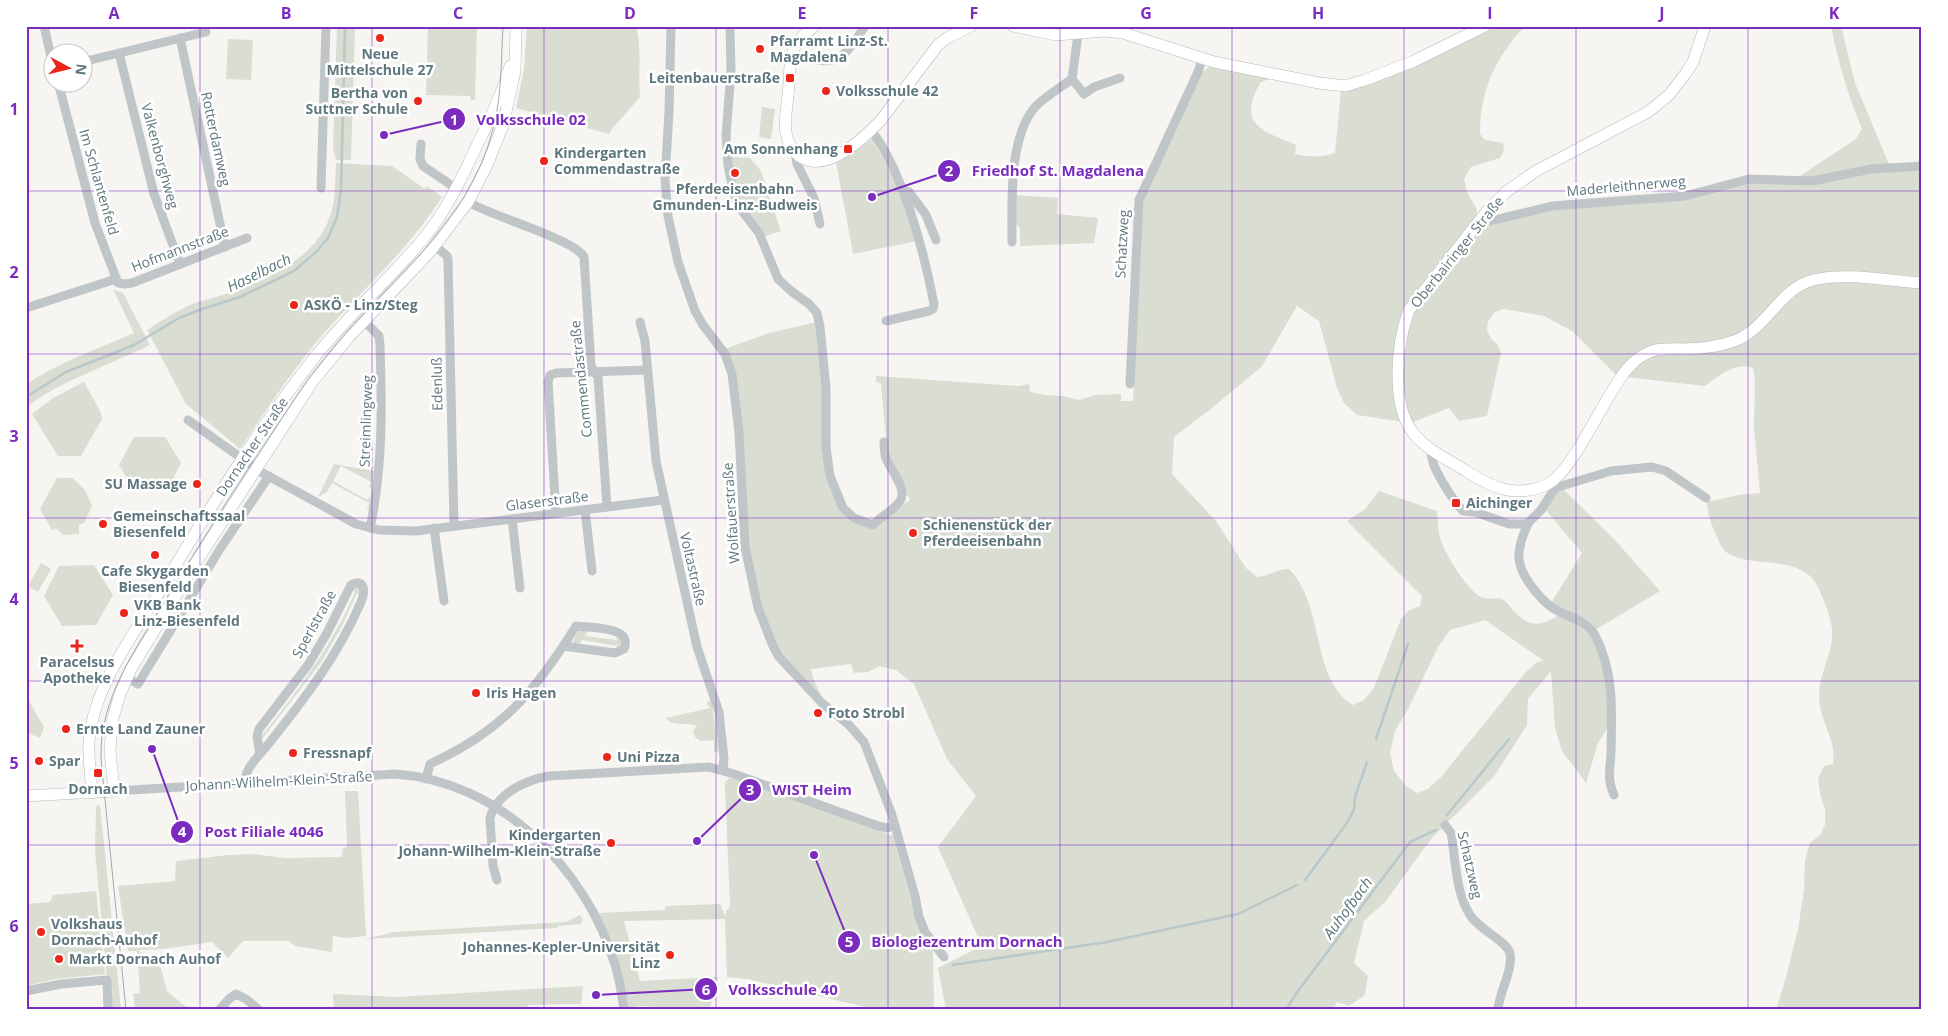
<svg xmlns="http://www.w3.org/2000/svg" width="1948" height="1036" viewBox="0 0 1948 1036" font-family="'Open Sans',sans-serif">
<style>
.green{fill:#d9ddd2;fill-rule:evenodd}
.lines{fill:none;stroke-linecap:round;stroke-linejoin:round}
.stream{stroke:#b9c9cb;stroke-width:2.5}
.secondary-casing{stroke:#b3bbbd;stroke-width:12}
.street{stroke:#c0c6c8;stroke-width:9}
.secondary{stroke:#fff;stroke-width:11}
.tram{stroke:#a1aaae;stroke-width:1}
.grid{fill:none;stroke:#7b2cbf;stroke-width:1;stroke-opacity:0.55}
.poi-dot{fill:#ec251b;stroke:#fff;stroke-width:2}
.labels{text-anchor:middle;stroke-width:5;stroke-linejoin:round;paint-order:stroke}
.poi-label{font-size:14px;font-weight:bold;fill:#5f777e;stroke:#fff;text-anchor:start}
.street-label{font-size:14px;fill:#5f777e;stroke:#fff}
.water-label{font-size:15px;font-style:italic;fill:#5a787a;stroke:#fff}
.leader{fill:none;stroke:#7b2cbf;stroke-width:2}
.callout-dot{fill:#7b2cbf;stroke:#fff;stroke-width:2}
.mark-label{font-size:15px;text-anchor:middle;font-weight:bold;fill:#fff}
.callout-label{font-size:15px;text-anchor:middle;font-weight:bold;fill:#7b2cbf;stroke:#fff;stroke-width:5;stroke-linejoin:round;paint-order:stroke}
.neatline{fill:none;stroke:#7b2cbf;stroke-width:2}
.grid-label{font-size:16px;text-anchor:middle;font-weight:bold;fill:#7b2cbf}
</style>
<rect width="100%" height="100%" fill="#f6f5f2"/>
<g class="green">
<polygon points="337,26 355,26 351,160 336,160 333,148"/>
<polygon points="428,26 477,26 475,100 471,100 470,96 426,95"/>
<path d="M527 26H636C642 49 638 73 640 97L612 129 609 134 516 108 524 69Z"/>
<path d="M1492 26H1525C1495 58 1480 91 1480 134L1485 140 1503 143 1504 150 1500 158 1471 167 1464 179 1467 192 1476 208 1480 225H1490L1535 211 1652 202 1743 182 1801 183 1800 176 1856 139 1862 129C1848 95 1838 62 1831 26H1841L1855 83 1891 169 1922 168V1010H1776L1786 977 1798 929 1804 890 1805 860 1810 843 1820 835 1825 825V809L1820 794 1818 778 1824 766 1833 764C1837 741 1820 721 1819 698 1818 672 1837 649 1831 623 1829 613 1819 585 1812 578 1788 554 1740 569 1723 549 1720 545 1718 539 1716 535 1711 523 1708 516 1707 502L1739 495 1760 493 1754 426 1755 379 1753 368C1734 362 1719 376 1705 386L1617 376 1572 331 1544 316 1504 309 1495 312 1488 321 1487 330 1492 340 1498 345 1501 353 1487 416 1459 421 1449 408 1411 423 1357 415 1344 403 1337 388 1319 321 1297 306 1262 366 1212 408 1174 437 1172 474 1216 521 1246 568 1257 577C1269 576 1277 569 1289 569 1325 605 1311 681 1353 705L1364 700 1374 688 1401 619 1408 611 1420 606 1422 596 1347 521 1365 509 1379 491 1437 511C1438 520 1438 529 1440 538 1445 554 1466 589 1481 597 1490 601 1497 596 1503 600 1507 602 1510 607 1514 611 1529 628 1542 627 1560 614L1590 631 1604 662 1610 724 1598 743 1586 783 1562 751 1555 728 1551 671 1528 699 1527 725 1495 775 1431 839 1386 901 1364 921 1354 963 1368 976 1365 995 1349 1006 1337 1002 1333 1010H946L938 968 982 946 938 847 976 796 947 759 914 684 896 670 879 666 868 672 854 673 851 664 811 669 814 681 825 703 780 654 767 624 749 555 725 349 769 333 817 322 836 499 864 525 886 515 910 500 888 459 881 383 876 382V376L1019 386 1029 384 1030 392 1046 395 1063 396 1079 400 1095 395 1121 394V401H1133L1143 200 1202 72 1211 66 1276 77 1261 82C1236 124 1262 131 1296 145L1295 154C1308 157 1321 158 1335 153L1341 89 1415 64ZM1485 620 1544 661 1537 662 1526 672 1441 777 1428 789 1417 793 1406 786 1394 771 1390 753 1395 731 1409 707 1438 647 1450 630Z"/>
<polygon points="228,39 253,40 251,80 226,79"/>
<polygon points="762,107 775,109 771,139 759,137"/>
<polygon points="872,139 899,187 917,241 853,254 836,162 847,157"/>
<polygon points="730,157 750,158 761,171 781,231 763,237 740,204"/>
<path d="M336 163 392 166 425 189 427 186 442 197C410 248 364 288 325 332 293 369 267 409 240 449L186 404 147 330C161 321 175 312 190 305 202 300 214 298 226 294 267 280 318 258 331 213 336 197 335 179 336 163Z"/>
<polygon points="1016,195 1058,198 1057,214 1098,218 1094,243 1020,246 1020,228 1015,223"/>
<path d="M113 289 123 293 150 345C108 366 64 379 26 407V384C60 362 97 349 134 333Z"/>
<polygon points="84,382 101,413 102,419 81,456 58,456 32,414 53,398"/>
<polygon points="134,437 165,437 181,463 167,490 135,491 119,465"/>
<polygon points="334,464 374,471 371,488 369,487 371,482 341,466 333,481 367,500 370,495 369,509 367,509 369,503 332,483 327,492 318,497"/>
<polygon points="57,478 73,478 85,490 92,506 84,523 79,525 79,534 63,535 56,528 52,530 40,509"/>
<polygon points="1563,489 1614,539 1660,591 1595,630 1551,603 1582,553 1545,509 1556,493"/>
<polygon points="41,563 51,569 38,592 28,586"/>
<polygon points="94,565 113,595 96,625 62,626 44,596 59,566"/>
<path d="M354 587H359L361 596 357 593 342 626 322 661 262 739 263 747 262 748 261 730 262 736C298 690 332 646 355 592L351 589Z"/>
<polygon points="581,630 589,630 585,636 616,640 620,634 624,643 614,652 617,646 582,640 578,645 572,644 577,633"/>
<polygon points="26,696 44,727 40,738 26,732"/>
<path d="M711 701 717 735 718 751 714 752V740L700 741 695 737 693 730 697 726C686 721 673 728 666 718L710 708 706 702Z"/>
<polygon points="729,778 737,779 893,836 917,921 933,949 934,1010 878,1010 747,979 727,977 725,919 624,921 640,981 718,977 710,1008 706,1010 641,1006 627,1008 598,913 665,910 665,906 720,904 726,917 726,910 728,910 730,905 725,787 725,783"/>
<polygon points="345,791 358,791 366,936 346,938 333,936 332,952 295,946 289,941 243,941 228,958 212,942 163,949 138,950 161,968 167,991 190,1010 135,1010 133,994 140,993 137,951 128,951 118,886 175,881 176,861 228,855 252,854 286,858 342,857 343,848 347,847"/>
<polygon points="100,805 121,1010 110,1010 95,851 96,809 96,806"/>
<polygon points="96,891 105,974 55,979 26,986 26,904 50,902 53,895"/>
<polygon points="580,915 583,920 581,924 559,926 556,928 366,939 394,932 566,922"/>
<polygon points="583,986 581,1004 528,1005 526,1010 334,1010 333,994 397,997"/>
</g>
<g class="lines">
<g class="stream">
<polyline points="26,397 66,372 134,345 179,318 202,309 240,297 294,271 316,252 328,238 337,217 341,190 345,26"/>
<polyline points="1376,739 1408,644"/>
<polyline points="1447,815 1509,739"/>
<polyline points="1305,880 1347,823 1354,809 1355,797 1367,762"/>
<polyline points="953,965 1107,942 1238,914 1297,885"/>
<polyline points="1286,1010 1298,991 1410,842 1436,830"/>
</g>
<g class="secondary-casing">
<g id="secondary">
<path d="M814 26C807 33 797 39 794 49 788 62 790 80 788 95 787 108 783 124 787 137 789 145 793 151 799 156 826 175 863 139 881 120L938 45 947 38 971 26"/>
<polyline points="1013,26 1056,35 1104,31 1123,33 1214,62 1319,83 1345,86 1365,80 1414,61 1485,26"/>
<path d="M1705 26 1693 62 1686 73 1669 95 1648 112 1536 171 1506 192 1488 210 1409 310C1397 342 1390 405 1414 434 1427 450 1449 460 1466 471 1492 487 1513 498 1544 486 1573 475 1604 395 1628 368 1645 349 1658 348 1682 349 1699 349 1717 347 1734 341 1767 329 1779 289 1813 280 1848 272 1886 281 1922 283"/>
<path d="M92 793C91 776 88 758 89 741 94 686 132 637 160 591 208 511 257 431 314 358 348 315 389 280 424 238 450 206 465 170 483 133 493 112 504 89 510 66"/>
<polyline points="26,796 114,791 110,751 112,722 120,694 131,669 193,567 313,381 349,337 429,253 468,202 488,163 503,125 515,71 516,26"/>
</g>
</g>
<g class="street">
<polyline points="44,26 52,61"/>
<polyline points="671,26 669,112 665,179 668,216 678,262 695,311 703,325 725,354 732,374 739,432 745,547 758,608 773,646 779,657 822,703 849,725 864,742 891,812 915,896 919,917 925,932 944,957"/>
<path d="M730 26 731 71 726 136 728 165 734 196 742 211 759 233 778 279 791 291 809 304 817 313 820 327 826 388V448L830 476 843 508 854 518 873 525C881 516 893 511 900 501 908 489 890 470 886 458 884 453 884 447 884 442"/>
<polyline points="1078,34 1072,79 1084,94 1094,87 1120,78"/>
<polyline points="180,38 225,247"/>
<polyline points="119,53 154,194 180,264"/>
<path d="M792 55C839 65 838 66 865 26"/>
<polyline points="82,62 206,32"/>
<polyline points="58,82 95,223 118,283 125,284 132,283 247,238"/>
<path d="M871 131C881 141 886 154 893 167 913 211 925 257 934 304L933 309 929 311 886 321"/>
<polyline points="421,144 420,159 423,166 457,189"/>
<polyline points="798,155 796,158 797,164 814,198 820,224"/>
<polyline points="321,188 326,26"/>
<polyline points="904,191 909,192 926,215 936,240"/>
<path d="M468 202C491 216 574 239 584 257L591 366 598 377 607 507"/>
<polyline points="1482,217 1490,221 1552,206 1685,196 1749,179 1812,181 1871,169 1922,166"/>
<path d="M1012 242C1012 203 1008 133 1038 104 1048 95 1061 87 1072 79"/>
<polyline points="435,246 447,256 448,260 454,526"/>
<polyline points="26,308 116,279"/>
<path d="M364 321 379 336 380 345C382 406 383 468 370 528"/>
<polyline points="640,322 645,341 656,461 697,647 719,712 724,758 723,770"/>
<polyline points="1130,384 1139,200 1198,72 1202,59"/>
<polyline points="188,420 261,472 356,524 379,530 416,531 663,500"/>
<path d="M1432 450C1427 463 1454 501 1463 511L1475 512 1509 524H1524L1529 522 1541 510 1555 488"/>
<polyline points="1555,488 1611,471 1652,467 1666,471 1706,498"/>
<polyline points="585,510 592,571"/>
<polyline points="556,514 548,382 550,375 556,373 647,370"/>
<polyline points="512,519 520,588"/>
<path d="M1529 522C1514 552 1515 567 1536 592 1542 599 1548 606 1556 610 1571 618 1588 621 1596 637 1614 673 1612 712 1611 750 1611 768 1606 778 1614 795"/>
<polyline points="434,528 444,601"/>
<polyline points="127,678 138,684 220,549 269,476"/>
<path d="M426 779 430 764C502 731 535 692 576 626 590 628 634 626 624 649L615 653 563 646"/>
<path d="M245 782C245 768 258 757 266 747 303 701 338 656 361 602 365 593 366 577 351 585L327 633 308 665 259 729 257 737 260 754"/>
<path d="M114 791 395 774C500 781 586 868 615 965 620 980 622 995 624 1010"/>
<path d="M1445 825 1451 833C1456 860 1455 891 1470 915 1479 930 1508 941 1510 954 1513 971 1499 992 1498 1010"/>
<path d="M497 880 493 866 490 818C497 793 526 780 549 776L709 767 734 774 878 826 887 828 895 825"/>
<polyline points="26,991 61,984 107,980 108,1010"/>
<polyline points="219,1010 229,999 236,994 246,999 259,1010"/>
</g>
<use href="#secondary" class="secondary"/>
<path class="tram" d="M126 1010 101 759C99 698 136 649 166 599 200 544 234 489 270 436 287 411 303 385 322 362 382 285 468 229 493 129 502 96 501 60 503 26"/>
</g>
<path class="grid" d="M200 26V1010M372 26V1010M544 26V1010M716 26V1010M888 26V1010M1060 26V1010M1232 26V1010M1404 26V1010M1576 26V1010M1748 26V1010M26 191H1922M26 354H1922M26 518H1922M26 681H1922M26 845H1922"/>
<g class="poi-dot">
<circle cx="380" cy="38" r="5"/>
<circle cx="760" cy="49" r="5"/>
<rect x="785" y="73" width="10" height="10" rx="2.5"/>
<circle cx="826" cy="91" r="5"/>
<circle cx="418" cy="101" r="5"/>
<rect x="843" y="144" width="10" height="10" rx="2.5"/>
<circle cx="544" cy="161" r="5"/>
<circle cx="735" cy="173" r="5"/>
<circle cx="294" cy="305" r="5"/>
<circle cx="197" cy="484" r="5"/>
<rect x="1451" y="498" width="10" height="10" rx="2.5"/>
<circle cx="103" cy="524" r="5"/>
<circle cx="913" cy="533" r="5"/>
<circle cx="155" cy="555" r="5"/>
<circle cx="124" cy="613" r="5"/>
<path d="M74.5 638.5h5v5h5v5h-5v5h-5v-5h-5v-5h5z"/>
<circle cx="476" cy="693" r="5"/>
<circle cx="818" cy="713" r="5"/>
<circle cx="66" cy="729" r="5"/>
<circle cx="293" cy="753" r="5"/>
<circle cx="607" cy="757" r="5"/>
<circle cx="39" cy="761" r="5"/>
<rect x="93" y="768" width="10" height="10" rx="2.5"/>
<circle cx="611" cy="843" r="5"/>
<circle cx="41" cy="932" r="5"/>
<circle cx="670" cy="955" r="5"/>
<circle cx="59" cy="959" r="5"/>
</g>
<g class="labels">
<g class="poi-label">
<text x="770" y="46">Pfarramt Linz-St.<tspan x="770" dy="16">Magdalena</tspan></text>
<text x="380" y="59" text-anchor="middle">Neue<tspan x="380" dy="16">Mittelschule 27</tspan></text>
<text x="780" y="83" text-anchor="end">Leitenbauerstraße</text>
<text x="836" y="96">Volksschule 42</text>
<text x="408" y="98" text-anchor="end">Bertha von<tspan x="408" dy="16">Suttner Schule</tspan></text>
<text x="838" y="154" text-anchor="end">Am Sonnenhang</text>
<text x="554" y="158">Kindergarten<tspan x="554" dy="16">Commendastraße</tspan></text>
<text x="735" y="194" text-anchor="middle">Pferdeeisenbahn<tspan x="735" dy="16">Gmunden-Linz-Budweis</tspan></text>
<text x="304" y="310">ASKÖ - Linz/Steg</text>
<text x="187" y="489" text-anchor="end">SU Massage</text>
<text x="1466" y="508">Aichinger</text>
<text x="113" y="521">Gemeinschaftssaal<tspan x="113" dy="16">Biesenfeld</tspan></text>
<text x="923" y="530">Schienenstück der<tspan x="923" dy="16">Pferdeeisenbahn</tspan></text>
<text x="155" y="576" text-anchor="middle">Cafe Skygarden<tspan x="155" dy="16">Biesenfeld</tspan></text>
<text x="134" y="610">VKB Bank<tspan x="134" dy="16">Linz-Biesenfeld</tspan></text>
<text x="77" y="667" text-anchor="middle">Paracelsus<tspan x="77" dy="16">Apotheke</tspan></text>
<text x="486" y="698">Iris Hagen</text>
<text x="828" y="718">Foto Strobl</text>
<text x="76" y="734">Ernte Land Zauner</text>
<text x="303" y="758">Fressnapf</text>
<text x="617" y="762">Uni Pizza</text>
<text x="49" y="766">Spar</text>
<text x="98" y="794" text-anchor="middle">Dornach</text>
<text x="601" y="840" text-anchor="end">Kindergarten<tspan x="601" dy="16">Johann-Wilhelm-Klein-Straße</tspan></text>
<text x="51" y="929">Volkshaus<tspan x="51" dy="16">Dornach-Auhof</tspan></text>
<text x="660" y="952" text-anchor="end">Johannes-Kepler-Universität<tspan x="660" dy="16">Linz</tspan></text>
<text x="69" y="964">Markt Dornach Auhof</text>
</g>
<g class="street-label">
<text transform="translate(216 139) rotate(78)" y="5">Rotterdamweg</text>
<text transform="translate(160 156) rotate(75)" y="5">Valkenborghweg</text>
<text transform="translate(99 182) rotate(74)" y="5">Im Schlantenfeld</text>
<text transform="translate(1626 186) rotate(-5)" y="5">Maderleithnerweg</text>
<text transform="translate(1122 244) rotate(-87)" y="5">Schatzweg</text>
<text transform="translate(180 249) rotate(-21)" y="5">Hofmannstraße</text>
<text transform="translate(1457 252) rotate(-51)" y="5">Oberbairinger Straße</text>
<text transform="translate(581 379) rotate(-96)" y="5">Commendastraße</text>
<text transform="translate(437 384) rotate(-91)" y="5">Edenluß</text>
<text transform="translate(366 421) rotate(-88)" y="5">Streimlingweg</text>
<text transform="translate(252 447) rotate(-56)" y="5">Dornacher Straße</text>
<text transform="translate(547 501) rotate(-7)" y="5">Glaserstraße</text>
<text transform="translate(731 513) rotate(-94)" y="5">Wolfauerstraße</text>
<text transform="translate(693 569) rotate(77)" y="5">Voltastraße</text>
<text transform="translate(314 624) rotate(-61)" y="5">Sperlstraße</text>
<text transform="translate(279 781) rotate(-3)" y="5">Johann-Wilhelm-Klein-Straße</text>
<text transform="translate(1470 865) rotate(77)" y="5">Schatzweg</text>
</g>
<g class="water-label">
<text transform="translate(259 273) rotate(-26)" y="5">Haselbach</text>
<text transform="translate(1348 908) rotate(-54)" y="5">Auhofbach</text>
</g>
</g>
<path class="leader" d="M384 135L454 119M872 197L949 171M697 841L750 790M152 749L182 832M814 855L849 942M596 995L706 989"/>
<g class="callout-dot">
<circle cx="384" cy="135" r="5"/>
<circle cx="872" cy="197" r="5"/>
<circle cx="697" cy="841" r="5"/>
<circle cx="152" cy="749" r="5"/>
<circle cx="814" cy="855" r="5"/>
<circle cx="596" cy="995" r="5"/>
<circle cx="454" cy="119" r="12"/>
<circle cx="949" cy="171" r="12"/>
<circle cx="750" cy="790" r="12"/>
<circle cx="182" cy="832" r="12"/>
<circle cx="849" cy="942" r="12"/>
<circle cx="706" cy="989" r="12"/>
</g>
<g class="mark-label">
<text x="454" y="125">1</text>
<text x="949" y="176">2</text>
<text x="750" y="795">3</text>
<text x="182" y="837">4</text>
<text x="849" y="947">5</text>
<text x="706" y="995">6</text>
</g>
<g class="callout-label">
<text x="531" y="125">Volksschule 02</text>
<text x="1058" y="176">Friedhof St. Magdalena</text>
<text x="812" y="795">WIST Heim</text>
<text x="264" y="837">Post Filiale 4046</text>
<text x="967" y="947">Biologiezentrum Dornach</text>
<text x="783" y="995">Volksschule 40</text>
</g>
<rect width="1948" height="1036" fill="none" stroke="#ffffff" stroke-width="55"/>
<g transform="translate(68 68) rotate(97)"><circle r="24" fill="#ffffff" stroke="#bfc9cb"/>
<path d="M0-4L9 19L0 12L-9 19Z" fill="#ec251b"/>
<text y="-8" font-size="14" font-weight="bold" text-anchor="middle" fill="#5f777e">N</text>
</g>
<rect x="28" y="28" width="1892" height="980" class="neatline"/>
<g class="grid-label">
<text x="114" y="19">A</text>
<text x="286" y="19">B</text>
<text x="458" y="19">C</text>
<text x="630" y="19">D</text>
<text x="802" y="19">E</text>
<text x="974" y="19">F</text>
<text x="1146" y="19">G</text>
<text x="1318" y="19">H</text>
<text x="1490" y="19">I</text>
<text x="1662" y="19">J</text>
<text x="1834" y="19">K</text>
<text x="14" y="115">1</text>
<text x="14" y="278">2</text>
<text x="14" y="442">3</text>
<text x="14" y="605">4</text>
<text x="14" y="769">5</text>
<text x="14" y="932">6</text>
</g>
</svg>
